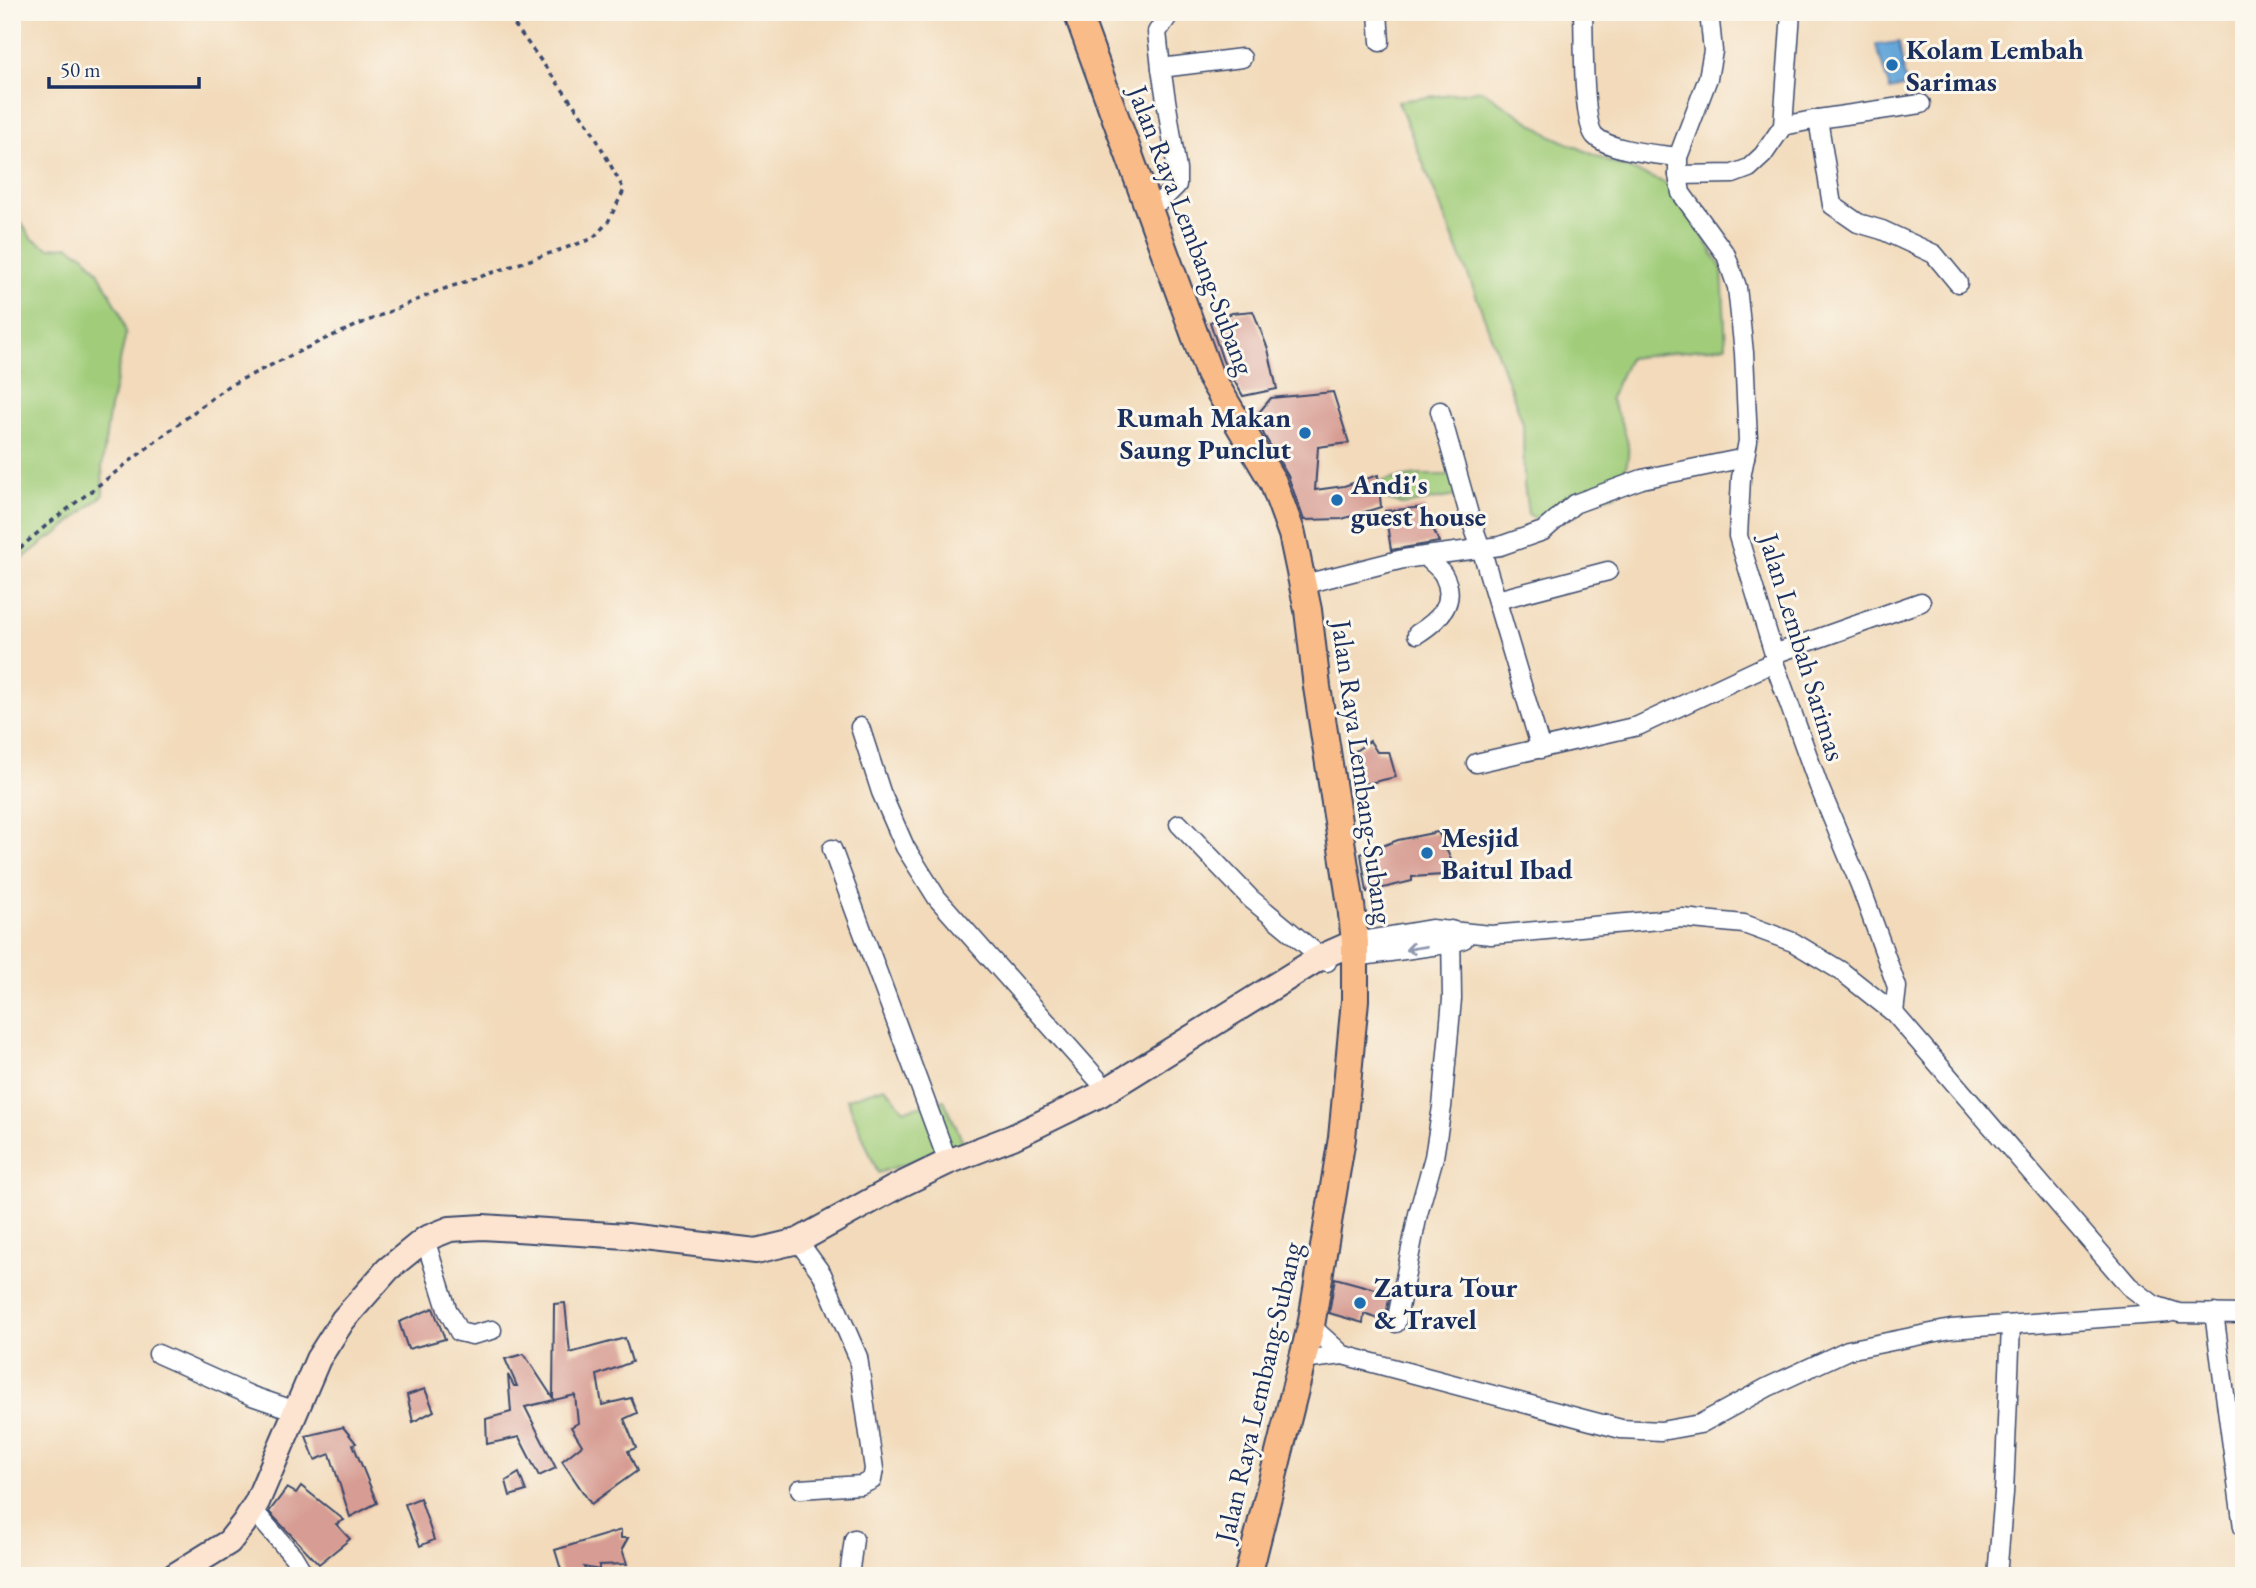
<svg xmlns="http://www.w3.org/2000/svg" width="2256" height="1588" viewBox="0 0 2256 1588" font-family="'EB Garamond',serif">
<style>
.green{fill:#a1cd7a;stroke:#5e7e6c;stroke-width:2}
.water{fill:#65a7d9;stroke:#406b9c;stroke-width:2}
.building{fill:#d79c93}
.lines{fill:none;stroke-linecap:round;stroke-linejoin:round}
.street-casing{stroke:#3b496c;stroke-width:21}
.secondary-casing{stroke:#3b496c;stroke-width:28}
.primary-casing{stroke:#3b496c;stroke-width:30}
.path{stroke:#3b496c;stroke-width:3.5;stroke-dasharray:5 5;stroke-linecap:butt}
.street{stroke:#fff;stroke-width:18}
.secondary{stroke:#fde4d0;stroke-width:24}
.primary{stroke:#f9bc89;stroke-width:26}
.oneway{stroke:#8d97ae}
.poi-dot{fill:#1f6fb2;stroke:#fbf7ec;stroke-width:2.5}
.labels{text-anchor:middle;stroke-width:6;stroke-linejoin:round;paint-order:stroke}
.poi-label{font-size:28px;font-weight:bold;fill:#1b2f5e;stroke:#fbf7ec;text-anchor:start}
.street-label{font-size:28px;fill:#1b2f5e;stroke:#fbf7ec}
</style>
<rect width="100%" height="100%" fill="#fbf7ec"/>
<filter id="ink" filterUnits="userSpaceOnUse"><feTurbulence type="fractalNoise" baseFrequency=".0143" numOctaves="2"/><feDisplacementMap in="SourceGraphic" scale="14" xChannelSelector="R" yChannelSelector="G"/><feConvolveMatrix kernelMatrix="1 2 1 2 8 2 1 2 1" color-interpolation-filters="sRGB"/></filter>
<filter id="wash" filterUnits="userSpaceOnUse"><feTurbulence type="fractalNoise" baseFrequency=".00686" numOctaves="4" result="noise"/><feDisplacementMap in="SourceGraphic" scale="28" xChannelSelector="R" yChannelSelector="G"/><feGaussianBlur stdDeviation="1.57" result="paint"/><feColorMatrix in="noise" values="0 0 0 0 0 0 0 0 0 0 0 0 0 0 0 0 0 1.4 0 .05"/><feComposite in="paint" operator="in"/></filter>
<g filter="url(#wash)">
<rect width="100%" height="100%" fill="#f2daba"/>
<g class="green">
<path d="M1481 90 1550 135 1607 161 1674 186 1722 269 1726 346 1629 358 1610 398C1630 442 1636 449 1616 495L1535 518 1528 514 1524 484 1523 423 1476 295 1398 101Z"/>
<polygon points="12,220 21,222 31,238 49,248 69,246 85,256 98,271 120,312 126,333 109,413 102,466 103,495 57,534 46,540 12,567"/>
<polygon points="1417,475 1455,475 1456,496 1404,505 1386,500 1382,481"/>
<polygon points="885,1087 904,1110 944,1100 964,1144 878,1173 847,1099"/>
</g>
<polygon class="water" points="1899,42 1906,86 1890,90 1876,45"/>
<g id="blocks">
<g class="building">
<polygon points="1253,311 1268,349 1277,389 1243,396 1223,361 1210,322 1232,313"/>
<polygon points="1333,392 1349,443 1318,447 1315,490 1344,486 1378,475 1381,507 1342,519 1304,520 1288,476 1264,435 1256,416 1271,398"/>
<polygon points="1424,507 1439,542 1391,550 1385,511"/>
<polygon points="1370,741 1377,752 1389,752 1396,777 1360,785 1354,752"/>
<polygon points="1438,832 1458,874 1412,877 1412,881 1367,892 1361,854 1398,840"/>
<polygon points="1335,1278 1390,1293 1385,1321 1364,1314 1363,1323 1329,1313"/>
<polygon points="565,1303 570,1353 625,1338 632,1362 597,1375 602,1405 631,1398 637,1413 624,1419 636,1448 628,1451 637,1471 591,1504 562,1461 582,1445 571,1427 578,1423 575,1395 525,1407 556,1468 539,1476 519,1437 487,1444 486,1419 511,1412 508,1375 514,1386 517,1386 505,1359 524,1354 553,1398 554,1304"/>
<polygon points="433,1308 445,1339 408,1349 399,1322"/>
<polygon points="425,1389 434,1411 413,1422 407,1395"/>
<polygon points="343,1427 356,1443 353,1444 377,1503 350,1517 330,1454 315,1460 306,1436"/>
<polygon points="519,1473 526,1491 510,1496 506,1481"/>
<polygon points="301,1486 344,1520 336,1524 350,1539 319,1564 269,1512 287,1488 296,1493"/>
<polygon points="420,1498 434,1540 420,1546 405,1504"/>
<polygon points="621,1530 621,1538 628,1538 622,1549 627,1564 599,1565 599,1570 584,1567 587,1576 563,1576 555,1550"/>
</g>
</g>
</g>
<g filter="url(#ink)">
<use href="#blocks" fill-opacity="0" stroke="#3b496c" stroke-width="2"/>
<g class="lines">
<g class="street-casing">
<g id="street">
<polyline points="1378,12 1380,42"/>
<path d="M1583 12C1584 34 1582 123 1595 136 1610 151 1657 154 1678 157"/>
<polyline points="1709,12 1713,51 1708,78 1678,157 1678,175 1681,193 1726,255 1737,287 1744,353 1748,441 1741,478 1738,536 1774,654 1774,662 1818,784 1860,885 1897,987 1894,1013"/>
<polyline points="1161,68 1157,32 1171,12"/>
<polyline points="1818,119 1832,205 1858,223 1882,230 1934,254 1958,283"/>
<polyline points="1783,126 1818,119 1921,104"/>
<polyline points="1678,175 1733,174 1749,168 1763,155 1783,126 1791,12"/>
<polyline points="1146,206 1162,200 1177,185 1177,170 1161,68 1242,58"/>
<polyline points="1440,411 1470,518 1481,548 1541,749"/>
<polyline points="1301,585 1403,559 1500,546 1543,531 1574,504 1593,497 1642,479 1745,458"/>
<polyline points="1497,600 1608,571"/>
<path d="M1417 634C1438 621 1458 603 1444 576 1441 569 1431 562 1425 556"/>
<polyline points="1774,654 1921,602"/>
<polyline points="860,727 881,792 905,847 937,898 1107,1090"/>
<polyline points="1476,763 1638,726 1774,662"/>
<polyline points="1179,824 1251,899 1327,962"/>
<polyline points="832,849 948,1162"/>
<polyline points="1355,942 1431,929 1491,935 1682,918 1744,924 1793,942 1841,971 1894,1013 2129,1286 2154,1305 2179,1313 2244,1314"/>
<polyline points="1355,957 1453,943 1464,939"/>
<polyline points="425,1239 447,1309 459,1332 472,1335 492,1330"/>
<polyline points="798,1241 822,1274 858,1357 874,1469 872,1480 861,1485 800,1489"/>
<polyline points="2214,1313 2243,1527"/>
<polyline points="1396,1323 1418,1214 1434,1157 1442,1107 1452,999 1451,930"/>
<polyline points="1311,1326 1343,1355"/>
<polyline points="158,1354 252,1396 296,1411"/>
<polyline points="1302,1360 1343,1355 1621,1429 1661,1431 1700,1424 1768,1387 1848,1350 1951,1329 2169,1313"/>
<polyline points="253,1510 293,1556 305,1576"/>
<polyline points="849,1576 854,1539"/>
<polyline points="1997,1576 2004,1493 2011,1325"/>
</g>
</g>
<g class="secondary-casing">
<polyline id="secondary" points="174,1576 229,1542 244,1523 257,1502 318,1359 343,1320 388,1269 425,1239 450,1229 483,1227 627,1236 756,1251 798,1241 894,1188 948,1162 1013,1137 1099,1095 1321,957 1355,942"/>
</g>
<g class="primary-casing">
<polyline id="primary" points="1077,12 1209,374 1273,482 1292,534 1308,610 1317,687 1351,905 1355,942 1355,1000 1342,1138 1311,1326 1248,1576"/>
</g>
<polyline class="path" points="12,555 48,524 228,386 325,339 438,291 592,239 608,222 624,190 590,127 505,12"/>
<use href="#street" class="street"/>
<use href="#secondary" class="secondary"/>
<use href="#primary" class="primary"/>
</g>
<defs><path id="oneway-shaft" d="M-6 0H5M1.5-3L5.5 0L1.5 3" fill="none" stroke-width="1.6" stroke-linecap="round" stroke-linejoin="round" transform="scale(1.75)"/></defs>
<use class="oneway" href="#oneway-shaft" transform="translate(1416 948) rotate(171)"/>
</g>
<g class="poi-dot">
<circle cx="1892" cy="65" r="7"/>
<circle cx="1305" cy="433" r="7"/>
<circle cx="1337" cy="500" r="7"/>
<circle cx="1427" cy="853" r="7"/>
<circle cx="1360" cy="1303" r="7"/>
</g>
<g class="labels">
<g class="poi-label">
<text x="1906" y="59">Kolam Lembah<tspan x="1906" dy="32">Sarimas</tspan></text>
<text x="1291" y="427" text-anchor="end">Rumah Makan<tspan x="1291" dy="32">Saung Punclut</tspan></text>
<text x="1351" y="494">Andi's<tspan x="1351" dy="32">guest house</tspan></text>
<text x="1441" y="847">Mesjid<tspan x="1441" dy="32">Baitul Ibad</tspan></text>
<text x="1374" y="1297">Zatura Tour<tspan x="1374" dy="32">&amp; Travel</tspan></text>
</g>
<g class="street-label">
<text transform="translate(1192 230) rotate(69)" y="10">Jalan Raya Lembang-Subang</text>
<text transform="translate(1803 647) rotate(73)" y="10">Jalan Lembah Sarimas</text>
<text transform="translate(1363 772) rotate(82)" y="10">Jalan Raya Lembang-Subang</text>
<text transform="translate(1258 1392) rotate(-77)" y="10">Jalan Raya Lembang-Subang</text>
</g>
</g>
<rect width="2256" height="1588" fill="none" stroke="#fbf7ec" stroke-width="42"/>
<path d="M49 77v10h150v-10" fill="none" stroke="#1b2f5e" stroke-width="3.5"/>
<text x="60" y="77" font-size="21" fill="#1b2f5e" stroke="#fbf7ec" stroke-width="5" paint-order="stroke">50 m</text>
</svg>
